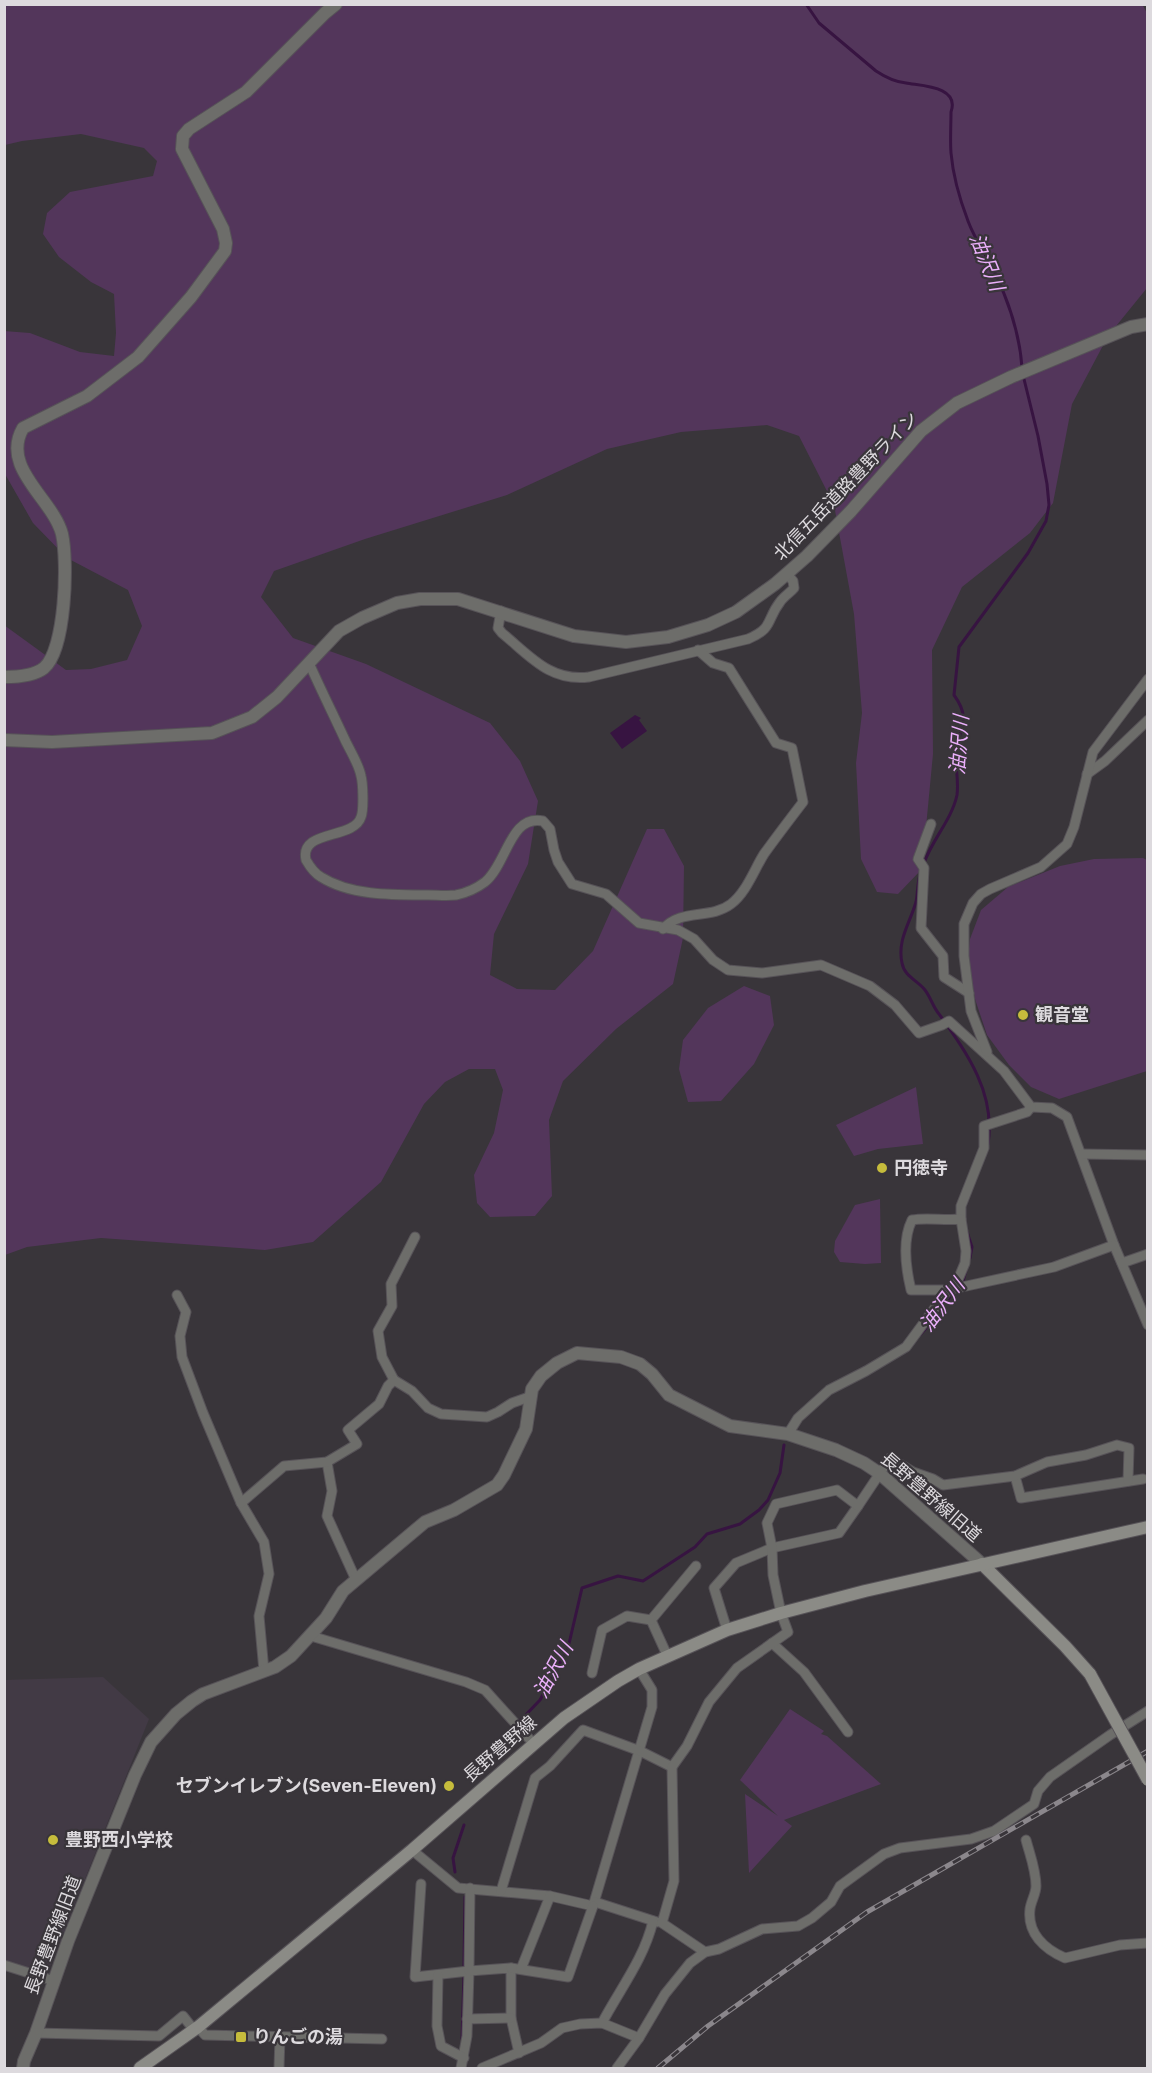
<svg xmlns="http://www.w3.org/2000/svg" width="1152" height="2073" viewBox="0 0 1152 2073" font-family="Inter,'Noto Sans JP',sans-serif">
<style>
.built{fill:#423a45}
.green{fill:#53365b}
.water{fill:#371441}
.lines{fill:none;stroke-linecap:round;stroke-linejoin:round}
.stream{stroke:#371441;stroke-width:3}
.minor-casing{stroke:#575358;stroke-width:11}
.tertiary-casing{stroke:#575358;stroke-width:14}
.secondary-casing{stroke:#575358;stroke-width:14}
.minor{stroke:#6d6d6a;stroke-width:9}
.tertiary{stroke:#6d6d6a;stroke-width:12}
.secondary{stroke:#8b8b86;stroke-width:12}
.rail-casing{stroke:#8b878c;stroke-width:5}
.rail{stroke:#39353a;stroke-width:3;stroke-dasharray:9;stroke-linecap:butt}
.secondary-bridge-casing{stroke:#575358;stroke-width:14;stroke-linecap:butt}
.secondary-bridge{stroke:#8b8b86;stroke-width:12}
.poi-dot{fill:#c6bc3c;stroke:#39353a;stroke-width:2}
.labels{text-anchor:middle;stroke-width:4.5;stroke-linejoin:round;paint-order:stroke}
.street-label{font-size:18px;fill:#dddade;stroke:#39353a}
.poi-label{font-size:18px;font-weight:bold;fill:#dddade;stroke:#39353a;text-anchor:start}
.water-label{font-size:20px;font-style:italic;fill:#eaaffa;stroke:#39353a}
</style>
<rect width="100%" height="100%" fill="#39353a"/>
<polygon class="built" points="103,1677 149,1719 47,1974 5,1961 4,1680"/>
<g class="green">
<polygon points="1142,4 1147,13 1147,288 1108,336 1072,404 1053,503 1030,533 962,587 932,650 933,754 922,869 898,894 877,892 861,859 856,763 862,713 854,614 834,505 799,436 767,425 681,432 607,449 507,495 365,539 274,571 261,597 293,638 366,664 490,723 520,761 538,801 528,864 494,934 490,975 517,989 555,990 593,951 647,829 664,829 684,866 683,938 673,984 616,1029 563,1081 549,1120 552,1196 535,1216 490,1217 477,1203 474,1175 494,1133 503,1090 495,1069 469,1069 445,1082 424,1104 381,1182 313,1242 265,1250 101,1238 27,1247 5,1255 4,625 66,670 91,669 127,660 142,626 128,590 67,558 33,523 5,474 4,331 30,333 80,352 114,356 116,333 114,294 91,282 59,257 43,234 47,213 70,192 153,176 157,161 144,148 81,134 22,141 5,145 5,5"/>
<polygon points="1143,858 1147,860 1147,1071 1059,1099 1031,1087 1009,1065 987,1035 975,999 968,958 970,939 981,910 1008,887 1060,866 1094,859"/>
<polygon points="744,986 770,996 774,1025 754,1064 721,1101 688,1102 679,1069 683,1040 708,1008"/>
<polygon points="916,1087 923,1144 878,1149 854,1156 836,1125"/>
<polygon points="880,1199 881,1263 865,1264 840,1262 834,1252 835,1241 855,1205"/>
<polygon points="790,1709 824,1731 821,1734 827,1736 881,1784 784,1820 792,1826 749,1873 745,1794 778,1816 740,1780"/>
</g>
<polygon class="water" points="635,715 641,718 639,720 647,731 622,749 610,733"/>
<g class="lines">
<g class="stream">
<path d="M806 4 819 23 876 71C885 77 895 82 906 83 921 86 960 86 951 112 951 125 950 140 951 153 953 176 960 200 968 221 975 240 987 256 996 275 1009 303 1020 336 1022 368"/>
<path d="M924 863C932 840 952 819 957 795 959 781 955 766 956 753 959 727 972 720 954 695L959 647 1028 553 1046 521 1049 505 1047 484 1038 436 1023 375"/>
<path d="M920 875C917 884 918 893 916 902 910 923 897 940 902 963 904 976 918 981 925 990 931 998 933 1007 939 1014 967 1053 996 1093 988 1144"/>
<polyline points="967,1232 972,1247 970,1258"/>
<polyline points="959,1285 963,1281 967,1267"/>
<path d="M920 1335C933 1321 943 1305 955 1290"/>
<polyline points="491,1757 498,1744 540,1700 568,1648 582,1588 618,1576 643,1581 695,1547 707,1534 740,1524 759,1510 768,1500 780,1473 784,1445"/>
<polyline points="455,1872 453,1858 464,1825"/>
<polyline points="464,1966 465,1897"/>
<polyline points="462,2039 464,1975"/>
</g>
<g class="minor-casing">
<g id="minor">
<path d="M501 611 498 628 502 633C530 656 550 682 589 677L748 639C774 628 766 620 780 602 784 596 790 593 794 588L793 581 787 574"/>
<path d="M309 663C321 690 334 716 346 742 351 752 359 765 361 776 363 783 364 810 361 817 354 840 299 829 306 860 310 867 314 873 321 877 351 896 394 895 428 895 437 895 447 896 456 895 466 893 477 888 485 882 507 864 510 814 543 821L550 829 554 850 558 862 572 884 606 894 639 923 678 930 694 939 713 960 728 970 762 973 821 965 870 986 895 1005 919 1033 942 1025 949 1021 1004 1071 1031 1107 1052 1108 1067 1117 1114 1245 1148 1325"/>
<polyline points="1087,774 1105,761 1148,720"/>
<polyline points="931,824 918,859 924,868 921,928 943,956 944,977 969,993"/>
<path d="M663 929C681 908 710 920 731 904 746 893 754 870 764 854 777 836 790 819 803 802L792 748 776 743 729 668 713 663 698 650"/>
<polyline points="987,1052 971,1011 964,956 964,924 973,903 981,894 990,889 1041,867 1067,844 1074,827 1093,752 1148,679"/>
<polyline points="1082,1154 1148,1155"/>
<polyline points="1122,1263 1148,1254"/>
<polyline points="954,1289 965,1263 966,1251 961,1219 961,1206 984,1148 984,1126 1027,1112 1031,1107"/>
<path d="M948 1290H911C906 1269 902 1240 912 1220 927 1217 945 1221 961 1219"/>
<polyline points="177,1295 186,1312 180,1336 182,1357 203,1413 241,1503 264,1542 269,1574 259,1616 264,1671"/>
<polyline points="394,1380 382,1357 378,1331 392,1306 391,1284 415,1237"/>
<polyline points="788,1434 798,1418 829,1390 866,1371 906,1347 948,1290 1054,1267 1114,1245"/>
<polyline points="327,1462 332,1491 327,1516 356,1580"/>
<polyline points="1015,1476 1021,1498 1143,1479"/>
<polyline points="241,1503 284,1466 327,1462 357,1444 348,1430 379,1404 388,1386 394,1380 412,1391 428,1408 441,1414 487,1417 498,1412 512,1403 529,1397"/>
<polyline points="727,1630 714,1588 736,1563 772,1548 839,1533 858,1506"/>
<polyline points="311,1636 466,1682 485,1690 533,1743"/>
<polyline points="772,1643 804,1672 848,1732"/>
<polyline points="667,1655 651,1620 696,1566"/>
<polyline points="592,1673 602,1630 627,1616 651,1620"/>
<path d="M1026 1840C1030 1855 1036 1870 1036 1886 1036 1894 1031 1901 1030 1909 1027 1933 1044 1949 1065 1958L1120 1945 1148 1943"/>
<polyline points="412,1850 458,1888 550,1896 593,1906 652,1707 652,1690 639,1669"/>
<polyline points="421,1884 415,1977 469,1971 467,2036 461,2068"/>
<polyline points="470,1888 469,1971 511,1968 511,2018 519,2053"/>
<polyline points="501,1891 535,1778 550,1766 583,1730 640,1751 672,1767"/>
<polyline points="595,1902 657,1922"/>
<polyline points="705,1952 662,1923 674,1881 672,1767 687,1746 709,1702 737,1668 788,1632 781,1613 773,1575 772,1548 767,1523 776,1504 837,1490 858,1506 890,1458 913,1472 933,1479 943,1485 1015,1476 1047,1462 1086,1455 1117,1445 1129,1448 1128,1481"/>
<polyline points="4,1965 54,1981"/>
<polyline points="511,1968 568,1977 593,1906"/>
<polyline points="521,1969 550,1896"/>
<polyline points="438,1975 437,2026 441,2046 464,2058"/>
<polyline points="467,2019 511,2018"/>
<path d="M602 2023C620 1989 644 1959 653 1921"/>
<polyline points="198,2027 205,2035 382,2039"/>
<polyline points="36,2033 159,2036 183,2016 194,2030"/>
<polyline points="279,2068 280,2036"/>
<polyline points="482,2068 541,2043 562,2028 580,2024 602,2023 639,2038"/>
<polyline points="617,2068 639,2038 665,1994 690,1963 705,1952 719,1949 762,1929 798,1926 812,1918 831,1902 840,1886 884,1854 900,1848 971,1839 994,1831 1034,1804 1038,1791 1050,1777 1110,1735 1148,1711"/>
</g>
</g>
<g class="tertiary-casing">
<g id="tertiary">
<path d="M4 677C17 677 34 676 44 668 66 649 68 561 62 534 53 499 0 468 23 428L87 396 138 357 191 297 225 251 226 243 223 229 182 149 183 136 189 129 246 92 325 13 336 4"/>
<polyline points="4,740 52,742 212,733 252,717 277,697 339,631 362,618 397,603 420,599 458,599 574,636 626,642 668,637 708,625 736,612 775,584 807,556 851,511 921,431 957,403 1011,377 1131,327 1148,324"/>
<polyline points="23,2068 24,2061 36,2033 68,1941 135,1775 151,1742 176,1714 192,1701 203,1694 275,1667 291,1656 326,1618 343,1591 425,1522 454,1510 497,1485 504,1475 526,1429 532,1389 541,1376 557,1363 577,1353 621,1357 640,1364 652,1374 669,1395 730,1426 788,1434 836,1450 864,1463 879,1473 982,1564"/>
</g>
</g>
<g class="secondary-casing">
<g id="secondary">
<polyline points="982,1564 1065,1646 1090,1674"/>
<polyline points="140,2068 198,2027 412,1850 564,1718 618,1681 639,1669 727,1630 781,1613 865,1591 1148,1527"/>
</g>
</g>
<use href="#minor" class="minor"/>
<use href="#tertiary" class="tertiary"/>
<use href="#secondary" class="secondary"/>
<g class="rail-casing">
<polyline id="rail" points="658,2068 708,2026 867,1912 1148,1751"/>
</g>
<use href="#rail" class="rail"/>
<g class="secondary-bridge-casing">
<polyline id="secondary-bridge" points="1090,1674 1148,1780"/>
</g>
<use href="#secondary-bridge" class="secondary-bridge"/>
</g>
<g class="poi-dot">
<circle cx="1023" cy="1015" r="6"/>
<circle cx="882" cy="1168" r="6"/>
<circle cx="449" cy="1786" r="6"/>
<circle cx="53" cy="1840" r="6"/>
<rect x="235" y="2031" width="12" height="12" rx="3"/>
</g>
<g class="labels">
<g class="street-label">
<text transform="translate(846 486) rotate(-46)" y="6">北信五岳道路豊野ライン</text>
<text transform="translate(931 1497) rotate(41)" y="6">長野豊野線旧道</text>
<text transform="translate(500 1749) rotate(-41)" y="6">長野豊野線</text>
<text transform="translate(53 1935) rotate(-69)" y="6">長野豊野線旧道</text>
</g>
<g class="poi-label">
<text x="1035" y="1021">観音堂</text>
<text x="894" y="1174">円徳寺</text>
<text x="437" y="1792" text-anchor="end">セブンイレブン(Seven-Eleven)</text>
<text x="65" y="1846">豊野西小学校</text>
<text x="253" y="2043">りんごの湯</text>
</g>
<g class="water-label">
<text transform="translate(987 262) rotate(68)" y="7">油沢川</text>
<text transform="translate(959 745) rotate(-86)" y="7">油沢川</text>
<text transform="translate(942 1305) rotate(-53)" y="7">油沢川</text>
<text transform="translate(553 1670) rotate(-62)" y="7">油沢川</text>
</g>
</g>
<rect width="1152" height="2073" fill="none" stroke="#dddade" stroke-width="12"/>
</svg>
